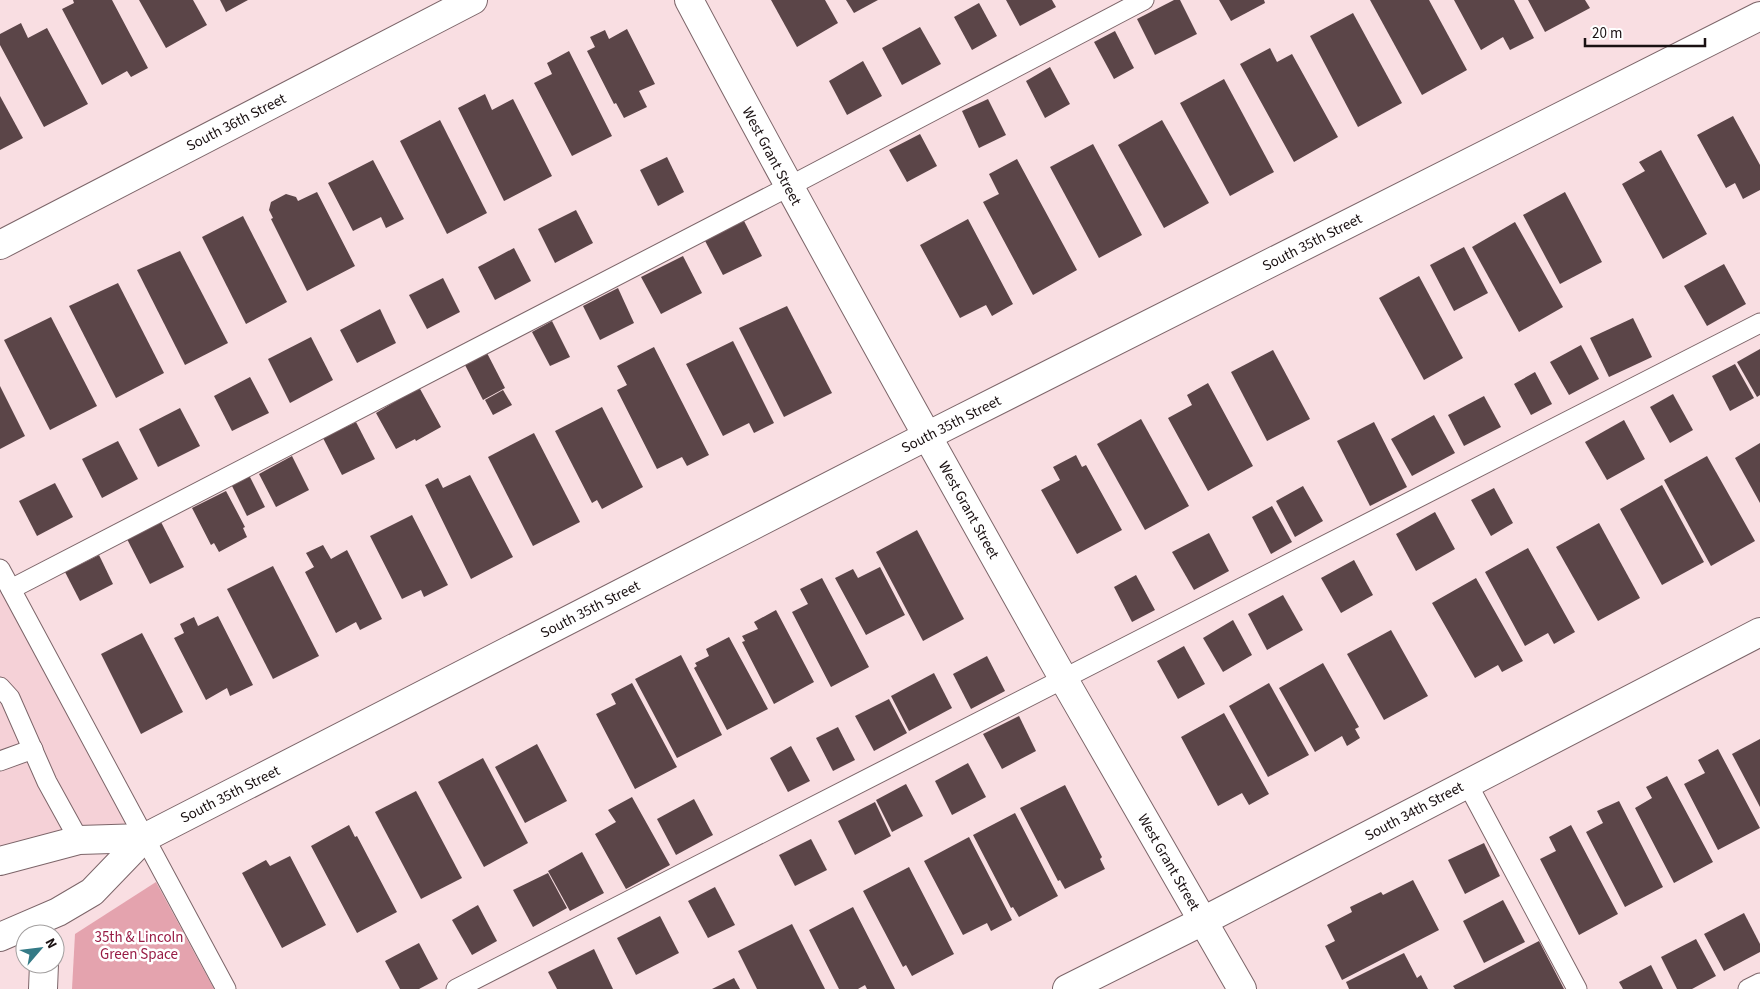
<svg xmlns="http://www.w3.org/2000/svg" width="1760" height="989" viewBox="0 0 1760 989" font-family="'Source Sans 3',sans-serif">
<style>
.built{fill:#f5d1d7}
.green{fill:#e4a3ae}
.building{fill:#5b4548}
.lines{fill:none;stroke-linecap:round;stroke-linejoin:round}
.service-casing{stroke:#7c6569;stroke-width:21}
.minor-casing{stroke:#7c6569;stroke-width:30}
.secondary-casing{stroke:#7c6569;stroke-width:30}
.service{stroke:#fff;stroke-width:19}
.minor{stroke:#fff;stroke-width:28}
.secondary{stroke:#fff;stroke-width:28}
.labels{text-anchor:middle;stroke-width:5;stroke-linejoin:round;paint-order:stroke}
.street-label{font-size:15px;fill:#1a1112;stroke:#fff}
.park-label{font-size:15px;fill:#981c45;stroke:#fff}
</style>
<rect width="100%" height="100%" fill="#f9dee2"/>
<polygon class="built" points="0,569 144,838 0,861"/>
<polygon class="green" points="156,882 214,989 72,989 75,934"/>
<g class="building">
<polygon points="73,0 112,0 148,68 131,77 127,71 102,85 62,9 74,3"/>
<polygon points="139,0 193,0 207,25 166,48"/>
<polygon points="220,0 248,0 226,12"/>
<polygon points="771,0 825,0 838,23 797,47"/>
<polygon points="846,0 878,0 854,13"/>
<polygon points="1006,0 1052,0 1056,7 1020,26"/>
<polygon points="1174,0 1180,0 1197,34 1155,55 1137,19"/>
<polygon points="1219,0 1264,0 1265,3 1231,21"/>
<polygon points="1370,0 1429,0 1467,70 1422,95"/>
<polygon points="1454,0 1514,0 1534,38 1510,50 1503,37 1481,50"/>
<polygon points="1528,0 1585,0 1590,8 1545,32"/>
<polygon points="979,3 997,36 972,50 954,17"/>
<polygon points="1353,13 1402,103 1358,127 1310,36"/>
<polygon points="21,23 28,38 47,28 88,104 44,127 0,45 0,34"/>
<polygon points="920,27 941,64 902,85 882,48"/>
<polygon points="627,29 655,84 639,91 647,107 624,118 616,103 614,104 587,51 595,47 590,37 605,30 609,39"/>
<polygon points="1115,31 1134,68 1114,79 1094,42"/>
<polygon points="1270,48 1277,62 1292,54 1338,137 1294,162 1240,64"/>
<polygon points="569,51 612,136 572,156 534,83 552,74 547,63"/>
<polygon points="863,61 882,96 847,115 829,81"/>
<polygon points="1050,67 1070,104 1045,118 1026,81"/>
<polygon points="1224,79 1274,172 1230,196 1180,103"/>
<polygon points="485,94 492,110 513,99 552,176 504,201 458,108"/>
<polygon points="0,96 23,138 0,150"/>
<polygon points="988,99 1006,135 979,148 962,111"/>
<polygon points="1733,116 1760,165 1760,190 1743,199 1735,183 1726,188 1697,135"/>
<polygon points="440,120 487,213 447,234 400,141"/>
<polygon points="1162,120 1209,203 1164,228 1118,145"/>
<polygon points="920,134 937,166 907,182 889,150"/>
<polygon points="1093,144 1142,235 1099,258 1050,167"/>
<polygon points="1661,150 1707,234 1663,259 1622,184 1645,171 1639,162"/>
<polygon points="667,157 684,192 658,206 640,170"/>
<polygon points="1017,159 1077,270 1033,295 983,202 999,194 989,174"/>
<polygon points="373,160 404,219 386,228 381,217 353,231 328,183"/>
<polygon points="317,192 355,266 307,291 271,219 273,218 269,210 271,202 286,194 296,197 298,201"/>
<polygon points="1565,192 1602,262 1560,284 1523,215"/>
<polygon points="576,210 593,243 555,263 538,229"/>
<polygon points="243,216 287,302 246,324 202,237"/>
<polygon points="742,217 762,256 723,275 703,237"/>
<polygon points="968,219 1013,304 992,316 986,305 960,318 920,245"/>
<polygon points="1515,222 1563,307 1519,332 1472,247"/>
<polygon points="1464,247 1488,293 1454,311 1430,265"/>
<polygon points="514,248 531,281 495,300 478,267"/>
<polygon points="180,251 228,343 185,365 137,270"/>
<polygon points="683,256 702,293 661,314 641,277"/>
<polygon points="1724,264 1746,304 1707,326 1684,286"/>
<polygon points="1419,276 1463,358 1424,380 1379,298"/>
<polygon points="443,278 460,312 427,329 409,295"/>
<polygon points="118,283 164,373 116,398 69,306"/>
<polygon points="618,288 634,323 600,340 583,306"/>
<polygon points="787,306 832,393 784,417 739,328"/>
<polygon points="380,309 396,343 357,363 340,330"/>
<polygon points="51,317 97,406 50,430 4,340"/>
<polygon points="1633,318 1652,357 1609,377 1590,338"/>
<polygon points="552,321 570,357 550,366 532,332"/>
<polygon points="311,337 333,380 290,403 268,359"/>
<polygon points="733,341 774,423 754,433 749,423 723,436 686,364"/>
<polygon points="1581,345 1599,379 1569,395 1550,362"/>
<polygon points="654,347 709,455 687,466 682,457 657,469 617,390 627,385 617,366"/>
<polygon points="1760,349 1760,395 1757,397 1737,362"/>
<polygon points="1273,350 1310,419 1267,441 1231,372"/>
<polygon points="487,353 505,388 483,400 465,365"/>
<polygon points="1735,364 1754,398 1730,411 1712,376"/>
<polygon points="1535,372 1552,404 1531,415 1514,384"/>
<polygon points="250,377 269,413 232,431 214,396"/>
<polygon points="1208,383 1253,466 1208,491 1168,418 1192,405 1187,395"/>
<polygon points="0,386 25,436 0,449"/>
<polygon points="419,387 441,427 416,441 415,439 396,449 376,413"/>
<polygon points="503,390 512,405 493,415 485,400"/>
<polygon points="1673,394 1693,430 1670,443 1650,407"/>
<polygon points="1484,396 1501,427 1464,446 1448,415"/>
<polygon points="602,407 643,487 602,509 597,500 592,503 555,431"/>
<polygon points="180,408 200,446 158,467 139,429"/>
<polygon points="1434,415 1455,453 1412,476 1391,439"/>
<polygon points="1141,419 1189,506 1145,530 1097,444"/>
<polygon points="1624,420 1645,459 1607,480 1585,442"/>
<polygon points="356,422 375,459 342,475 323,438"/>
<polygon points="1374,422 1407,487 1370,506 1337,441"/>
<polygon points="534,433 580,522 533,546 488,457"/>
<polygon points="118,441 138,479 102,498 82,459"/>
<polygon points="1760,443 1760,503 1735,458"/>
<polygon points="1076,455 1082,467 1086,465 1122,530 1077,554 1041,490 1060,480 1053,467"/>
<polygon points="292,456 309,490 276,507 259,474"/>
<polygon points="1707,456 1755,541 1711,566 1664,480"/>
<polygon points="249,475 265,507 247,516 231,484"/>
<polygon points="470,475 513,557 471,579 425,485 438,478 443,488"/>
<polygon points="55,483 73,517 37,536 19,501"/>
<polygon points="1662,485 1704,562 1662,585 1620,509"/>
<polygon points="1303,486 1323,521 1295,537 1276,501"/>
<polygon points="1494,488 1513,523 1491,536 1471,500"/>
<polygon points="226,491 245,527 243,528 247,537 219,552 214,543 211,545 192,508"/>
<polygon points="1272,506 1292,542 1271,554 1252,517"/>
<polygon points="1435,512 1455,549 1416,571 1396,534"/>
<polygon points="412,515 448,585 424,597 421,590 402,599 370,536"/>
<polygon points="161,522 184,567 150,584 127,539"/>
<polygon points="1599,523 1640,598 1598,621 1556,547"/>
<polygon points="917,530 964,619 923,641 876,552"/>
<polygon points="1209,533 1229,571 1194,590 1172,552"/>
<polygon points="323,545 331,559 347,550 382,619 360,630 356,622 336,633 305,572 314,567 306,553"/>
<polygon points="1528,548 1575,632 1554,644 1548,633 1525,646 1485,572"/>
<polygon points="99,555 113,584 80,601 65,572"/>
<polygon points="1354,560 1373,595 1341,613 1321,578"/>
<polygon points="273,566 319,656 273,679 227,589"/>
<polygon points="880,567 905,615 866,635 835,578 853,569 858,578"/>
<polygon points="1136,575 1155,610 1132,622 1114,587"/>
<polygon points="822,578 869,667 831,687 792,612 808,604 800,589"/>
<polygon points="1476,578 1523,661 1502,672 1498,665 1475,678 1432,603"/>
<polygon points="1283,595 1303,630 1267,650 1248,614"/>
<polygon points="776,610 814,682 774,704 742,642 745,641 742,636 758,629 754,622"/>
<polygon points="218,616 253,685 230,696 227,688 206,700 174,638 184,633 180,624 194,617 198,626"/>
<polygon points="1233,620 1252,655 1223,672 1203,638"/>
<polygon points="1391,630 1428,696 1384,720 1347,654"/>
<polygon points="142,633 183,712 141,734 101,654"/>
<polygon points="729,637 768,709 727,730 694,668 697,666 695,663 709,656 706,649"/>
<polygon points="1184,646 1205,684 1178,699 1157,661"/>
<polygon points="681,655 722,735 677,758 635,679"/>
<polygon points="987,656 1005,691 971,709 953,674"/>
<polygon points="1323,663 1359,727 1355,729 1360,738 1347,746 1342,736 1315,752 1279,688"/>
<polygon points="934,673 952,708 909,731 891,696"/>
<polygon points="632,683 677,767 635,789 596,714 616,704 611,694"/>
<polygon points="1269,683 1309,755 1268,777 1229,706"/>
<polygon points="889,699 907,733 874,751 855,716"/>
<polygon points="1224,713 1269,794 1249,805 1242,793 1218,806 1181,737"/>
<polygon points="1019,716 1036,751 1002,769 983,734"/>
<polygon points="838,727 855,760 833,771 816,738"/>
<polygon points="1760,739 1760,807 1732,754"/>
<polygon points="537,744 567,801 525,823 495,767"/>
<polygon points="791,746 810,781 788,792 770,758"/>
<polygon points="1718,749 1760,828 1718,850 1684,784 1705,773 1698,760"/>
<polygon points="483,758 528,843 484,867 438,782"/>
<polygon points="968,763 986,797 952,815 935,781"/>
<polygon points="1667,776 1713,862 1674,883 1635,808 1652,798 1646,787"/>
<polygon points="906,784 923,816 892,832 876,800"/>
<polygon points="1065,785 1102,857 1100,859 1105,869 1065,889 1060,880 1058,881 1020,808"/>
<polygon points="416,791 462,878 421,899 375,812"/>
<polygon points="632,797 670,865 626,889 595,834 616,822 608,810"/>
<polygon points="694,799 713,835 676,855 657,819"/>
<polygon points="1619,801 1663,887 1625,907 1586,832 1603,823 1597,811"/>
<polygon points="875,802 891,836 855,855 838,821"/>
<polygon points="1015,813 1058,896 1019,917 1013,907 1011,908 973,835"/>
<polygon points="349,825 355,837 357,836 397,912 357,933 311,846"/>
<polygon points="1571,825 1618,914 1579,935 1540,859 1556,851 1549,837"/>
<polygon points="969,837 1012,920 991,931 987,923 963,935 924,861"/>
<polygon points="811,839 827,870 795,886 779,855"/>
<polygon points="1484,843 1500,876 1465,894 1448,860"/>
<polygon points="582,852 604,893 570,911 548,871"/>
<polygon points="290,856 326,925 282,948 242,873 266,860 270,866"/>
<polygon points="909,867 954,954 912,976 906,965 903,967 863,891"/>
<polygon points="548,873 567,908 533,927 513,890"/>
<polygon points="1413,880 1439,930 1342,980 1325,946 1335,941 1327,925 1352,912 1350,907 1381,892 1383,895"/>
<polygon points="715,887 735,925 708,938 688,901"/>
<polygon points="1503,900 1525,942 1484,963 1463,921"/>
<polygon points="478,905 497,941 472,955 452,920"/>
<polygon points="853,907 895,989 867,989 865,985 858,989 839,989 809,930"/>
<polygon points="1744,913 1760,944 1760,952 1724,971 1704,934"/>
<polygon points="660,916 679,953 636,975 617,938"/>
<polygon points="792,924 825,989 757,989 738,951"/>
<polygon points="1696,939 1716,976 1692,989 1677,989 1661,957"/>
<polygon points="1539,941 1564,989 1455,989 1453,986"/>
<polygon points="419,943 438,979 419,989 400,989 385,961"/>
<polygon points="594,949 613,989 557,989 548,972"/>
<polygon points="1404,953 1417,978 1421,975 1428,989 1349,989 1346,982"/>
<polygon points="1651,965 1663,989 1623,989 1619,982"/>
<polygon points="734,978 740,989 712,989"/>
</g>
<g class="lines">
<g class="service-casing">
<g id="service">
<polyline points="0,569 226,989"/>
<polyline points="11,589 788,187 1144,0"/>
<polyline points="0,687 10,698 47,782 79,840"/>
<polyline points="0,761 33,749"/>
<polyline points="1467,783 1577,989"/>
<polyline points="456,989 1760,323"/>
<polyline points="1748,989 1760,983"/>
</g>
</g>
<g class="minor-casing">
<g id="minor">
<path d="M689 0C810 228 936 453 1063 678 1122 782 1183 885 1242 989"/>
<polyline points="0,245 473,0"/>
<polyline points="1067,989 1203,921 1760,632"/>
</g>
</g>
<g class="secondary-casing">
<g id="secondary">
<polyline points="0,861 79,840 144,838"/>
<polyline points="0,937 58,912 92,892 144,838 927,436 1760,16"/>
<polyline points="43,989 44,964"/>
</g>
</g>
<use href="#service" class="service"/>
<use href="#minor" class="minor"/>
<use href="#secondary" class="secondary"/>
</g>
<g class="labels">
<g class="street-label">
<text transform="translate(236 122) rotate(-27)" y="5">South 36th Street</text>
<text transform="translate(772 156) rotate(62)" y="5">West Grant Street</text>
<text transform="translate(1312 242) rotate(-27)" y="5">South 35th Street</text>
<text transform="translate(951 424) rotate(-27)" y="5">South 35th Street</text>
<text transform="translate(969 510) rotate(61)" y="5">West Grant Street</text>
<text transform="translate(590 609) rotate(-27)" y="5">South 35th Street</text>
<text transform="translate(230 794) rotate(-27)" y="5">South 35th Street</text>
<text transform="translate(1414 811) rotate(-28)" y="5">South 34th Street</text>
<text transform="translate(1169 862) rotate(60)" y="5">West Grant Street</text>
</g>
<g class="park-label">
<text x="139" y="942">35th &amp; Lincoln<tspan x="139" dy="17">Green Space</tspan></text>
</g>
</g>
<g transform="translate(40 949) rotate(62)"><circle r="24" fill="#ffffff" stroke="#a3a0a0"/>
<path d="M0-4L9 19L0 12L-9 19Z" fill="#347a86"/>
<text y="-8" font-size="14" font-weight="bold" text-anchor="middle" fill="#1a1112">N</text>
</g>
<path d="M1585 38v8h120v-8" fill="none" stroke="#1a1112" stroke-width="2.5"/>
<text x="1592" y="38" font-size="15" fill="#1a1112" stroke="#ffffff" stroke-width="4" paint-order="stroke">20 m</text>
</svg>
